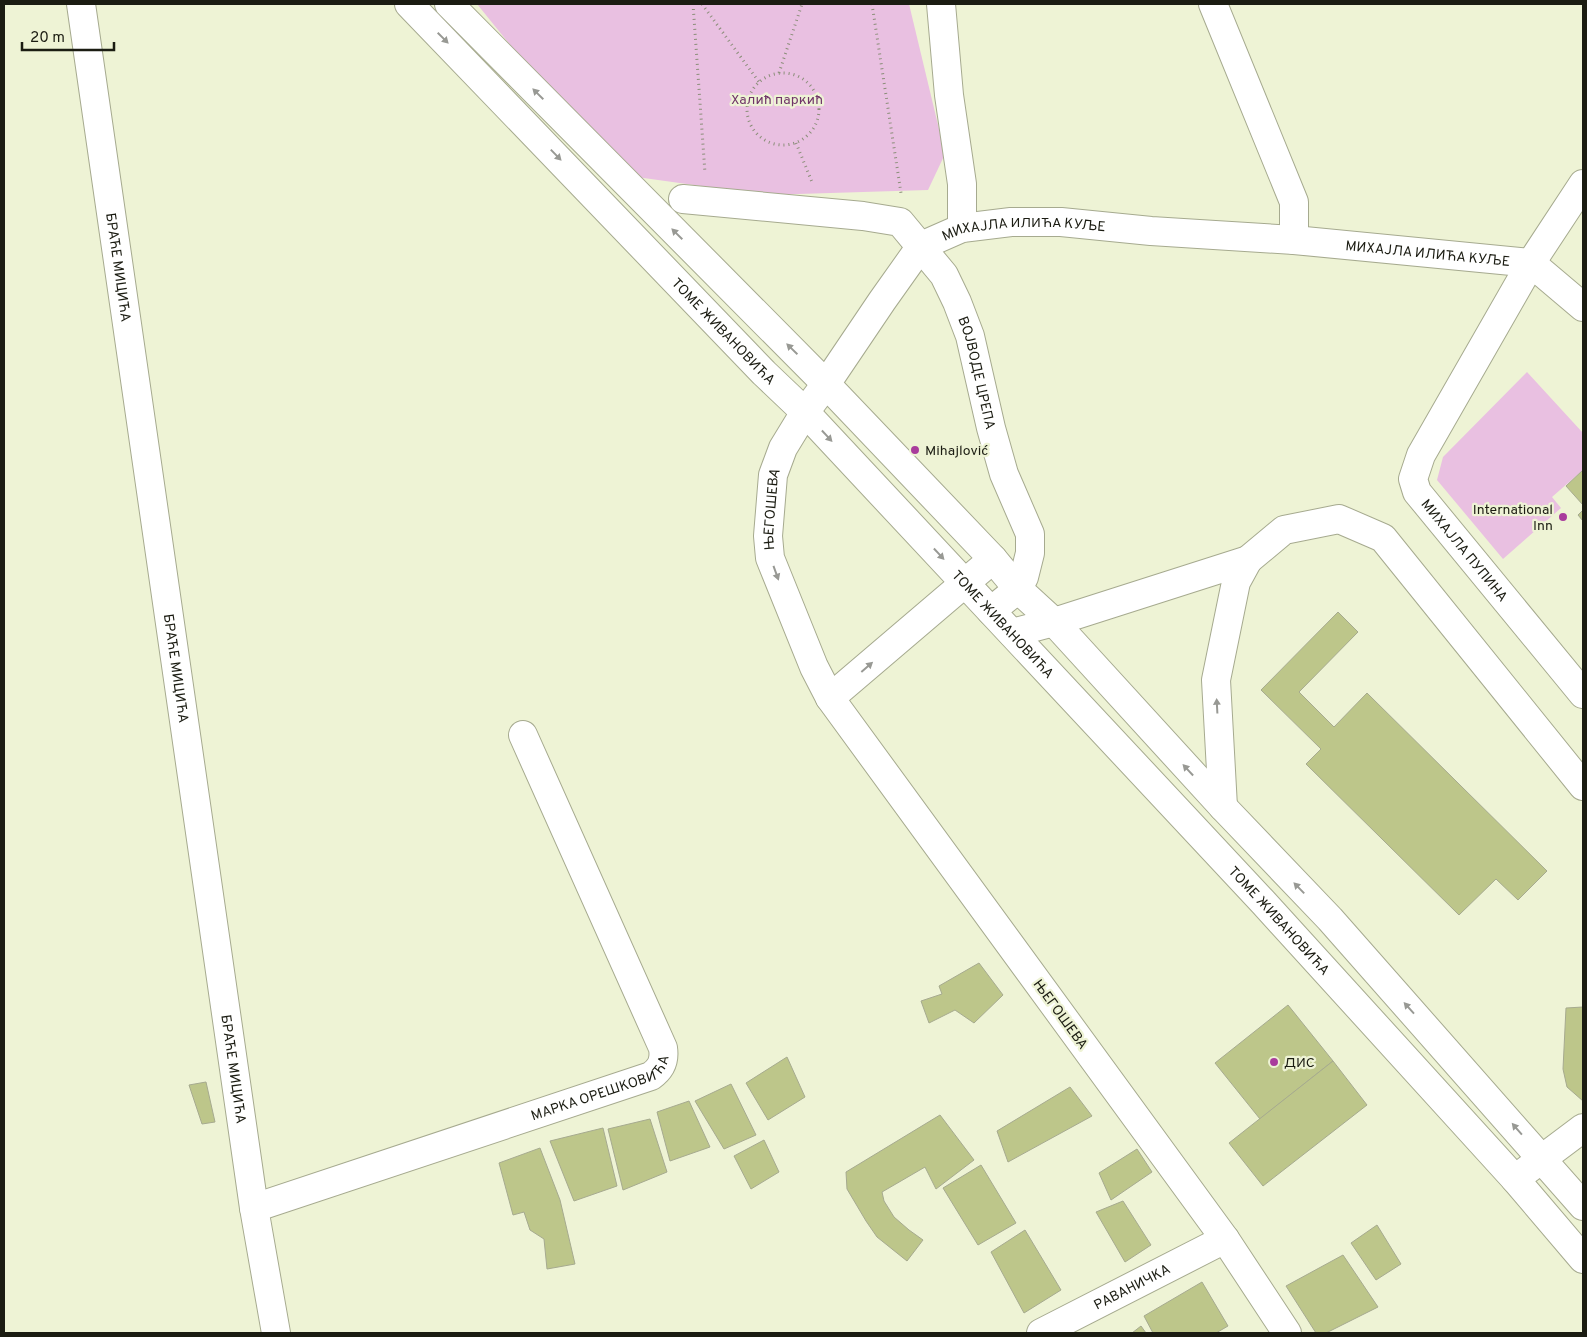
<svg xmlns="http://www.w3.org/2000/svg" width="1587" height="1337" viewBox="0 0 1587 1337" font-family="Overpass,sans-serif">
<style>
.green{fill:#e9c0e1}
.building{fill:#bdc68a;stroke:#a6aa8f}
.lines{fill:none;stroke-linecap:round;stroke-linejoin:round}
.minor-casing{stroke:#a6aa8f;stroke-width:30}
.major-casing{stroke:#a6aa8f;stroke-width:30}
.path{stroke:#8b8e79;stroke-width:3;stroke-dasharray:1 4;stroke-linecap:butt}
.minor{stroke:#fff;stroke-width:28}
.major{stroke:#fff;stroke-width:28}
.oneway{fill:#989994}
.poi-dot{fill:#a93c9c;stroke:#eef3d5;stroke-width:2}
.labels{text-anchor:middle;stroke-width:4.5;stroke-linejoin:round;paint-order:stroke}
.park-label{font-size:14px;fill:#703568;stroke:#eef3d5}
.street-label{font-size:14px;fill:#1b1c12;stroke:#eef3d5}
.poi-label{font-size:14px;fill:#1b1c12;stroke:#eef3d5;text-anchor:start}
</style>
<rect width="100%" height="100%" fill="#eef3d5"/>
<g class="green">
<polygon points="477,4 909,4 945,154 928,190 766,195 615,174"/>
<polygon points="1527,372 1583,433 1583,470 1552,497 1561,508 1503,559 1437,480 1443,457"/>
</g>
<g class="building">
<polygon points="1583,470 1583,505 1566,486"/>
<polygon points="1583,510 1583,521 1578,515"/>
<polygon points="1338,612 1358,632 1299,692 1334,727 1367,693 1547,871 1518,900 1496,879 1459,915 1306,764 1321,749 1261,690"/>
<polygon points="979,963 1003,995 974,1023 955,1010 929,1023 921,1001 942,994 939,986"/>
<polygon points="1288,1005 1333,1061 1260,1119 1215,1063"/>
<polygon points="1583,1007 1583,1101 1567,1087 1563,1069 1566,1008"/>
<polygon points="787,1057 805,1097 768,1120 746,1083"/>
<polygon points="1333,1061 1367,1105 1263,1186 1229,1143"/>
<polygon points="206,1082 215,1122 202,1124 189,1085"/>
<polygon points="731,1084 756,1135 724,1149 695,1101"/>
<polygon points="1070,1087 1092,1116 1008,1162 997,1131"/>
<polygon points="689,1101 710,1147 670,1161 657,1112"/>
<polygon points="940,1115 974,1160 936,1189 925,1167 882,1192 884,1201 894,1217 909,1230 923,1240 907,1261 877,1237 866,1221 847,1189 846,1172"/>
<polygon points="650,1119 667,1172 623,1190 608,1129"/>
<polygon points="603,1128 617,1186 574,1201 550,1141"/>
<polygon points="764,1140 779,1172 751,1189 734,1156"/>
<polygon points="540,1148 560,1200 575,1264 547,1269 544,1239 530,1230 524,1212 513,1215 499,1163"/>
<polygon points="1137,1149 1152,1172 1111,1200 1099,1173"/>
<polygon points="981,1165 1016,1223 978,1245 943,1188"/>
<polygon points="1123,1201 1151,1245 1125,1262 1096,1212"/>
<polygon points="1377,1225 1401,1264 1376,1280 1351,1243"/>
<polygon points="1025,1230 1061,1290 1024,1313 991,1252"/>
<polygon points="1343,1255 1378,1307 1326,1333 1316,1333 1286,1286"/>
<polygon points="1202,1282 1228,1326 1216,1333 1153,1333 1144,1316"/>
<polygon points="1141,1326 1146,1333 1132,1333"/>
</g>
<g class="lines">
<g class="minor-casing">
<g id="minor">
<path id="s1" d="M81 4 254 1208 276 1333"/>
<polyline points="941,4 949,95 962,184 962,228"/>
<polyline points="1213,4 1294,202 1294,240"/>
<path id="s2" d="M1583 184 1531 263 1421 455 1413 479 1417 492 1583 694"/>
<path id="s3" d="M683 199 863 216 900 222 944 275 957 302 970 336 991 428 1004 474 1030 534V553L1024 577 1018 589 991 611"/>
<polyline points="1531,263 1583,307"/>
<polyline points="1012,633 1054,622 1248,560 1284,530 1339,519 1383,538 1583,786"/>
<polyline points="830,698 993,559"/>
<polyline points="1223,807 1216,680 1236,582 1248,560"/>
<polyline points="1515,1179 1583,1128"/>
<path id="s4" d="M254 1208 651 1076C661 1069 665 1061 663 1048L523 735"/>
<path id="s5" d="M1041 1333 1225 1239"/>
<path id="s6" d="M1287 1333 1225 1239 830 698 814 667 770 558 768 536 773 475 783 448 805 412 826 384 882 301 921 246 962 228 1011 222H1061L1151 231 1294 240 1531 263"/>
</g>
</g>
<g class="major-casing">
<g id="major">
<path id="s7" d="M409 4 764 373 805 412 1263 902 1515 1179 1583 1259"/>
<polyline points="449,4 826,384 993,559 1018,589 1054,622 1223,807 1330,919 1583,1206"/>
</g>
</g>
<g class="path">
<polyline points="693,4 705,173"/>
<polyline points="702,4 759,82"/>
<polyline points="872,4 901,193"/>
<circle cx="783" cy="109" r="36"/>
<polyline points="779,73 802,4"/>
<polyline points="796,143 812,182"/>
</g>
<use href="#minor" class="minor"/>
<use href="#major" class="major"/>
</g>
<defs><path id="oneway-solid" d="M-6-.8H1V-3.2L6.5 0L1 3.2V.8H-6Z" transform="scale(1.25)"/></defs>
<g class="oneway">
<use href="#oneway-solid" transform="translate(443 38) rotate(45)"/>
<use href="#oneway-solid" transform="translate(538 94) rotate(-135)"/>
<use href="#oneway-solid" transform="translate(556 155) rotate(46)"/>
<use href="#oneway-solid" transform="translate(677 234) rotate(-135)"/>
<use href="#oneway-solid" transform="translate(792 349) rotate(-136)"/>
<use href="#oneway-solid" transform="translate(827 436) rotate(47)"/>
<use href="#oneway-solid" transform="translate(939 554) rotate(47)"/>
<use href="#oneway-solid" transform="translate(776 573) rotate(70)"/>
<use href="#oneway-solid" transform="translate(867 667) rotate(-41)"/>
<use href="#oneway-solid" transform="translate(1217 706) rotate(-93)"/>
<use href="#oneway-solid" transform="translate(1188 770) rotate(-133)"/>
<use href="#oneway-solid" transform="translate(1299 888) rotate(-134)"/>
<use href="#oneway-solid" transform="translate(1409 1008) rotate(-132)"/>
<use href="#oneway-solid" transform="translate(1517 1129) rotate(-131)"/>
</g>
<g class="poi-dot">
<circle cx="915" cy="450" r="5"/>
<circle cx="1563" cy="517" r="5"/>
<circle cx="1274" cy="1062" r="5"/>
</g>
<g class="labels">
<g class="park-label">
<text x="777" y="104">Халић паркић</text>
</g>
<g class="street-label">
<text dy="5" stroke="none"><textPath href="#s6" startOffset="1398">МИХАЈЛА ИЛИЋА КУЉЕ</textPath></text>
<text dy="5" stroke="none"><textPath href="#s6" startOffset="1804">МИХАЈЛА ИЛИЋА КУЉЕ</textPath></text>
<text dy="5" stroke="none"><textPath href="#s1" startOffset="266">БРАЋЕ МИЦИЋА</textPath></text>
<text dy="5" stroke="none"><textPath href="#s7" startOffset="454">ТОМЕ ЖИВАНОВИЋА</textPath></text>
<text dy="5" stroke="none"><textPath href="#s3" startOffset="391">ВОЈВОДЕ ЦРЕПА</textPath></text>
<text dy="5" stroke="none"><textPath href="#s6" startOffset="984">ЊЕГОШЕВА</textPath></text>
<text dy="5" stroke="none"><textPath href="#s2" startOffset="430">МИХАЈЛА ПУПИНА</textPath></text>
<text dy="5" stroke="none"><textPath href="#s7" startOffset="859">ТОМЕ ЖИВАНОВИЋА</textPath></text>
<text dy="5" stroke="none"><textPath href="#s1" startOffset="671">БРАЋЕ МИЦИЋА</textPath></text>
<text dy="5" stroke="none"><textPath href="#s7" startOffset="1264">ТОМЕ ЖИВАНОВИЋА</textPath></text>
<text transform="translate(1061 1014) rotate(54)" y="5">ЊЕГОШЕВА</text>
<text dy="5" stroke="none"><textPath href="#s1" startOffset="1076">БРАЋЕ МИЦИЋА</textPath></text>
<text dy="5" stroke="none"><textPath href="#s4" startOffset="368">МАРКА ОРЕШКОВИЋА</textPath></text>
<text dy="5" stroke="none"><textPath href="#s5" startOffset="102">РАВАНИЧКА</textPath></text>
</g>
<g class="poi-label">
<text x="925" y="455">Mihajlović</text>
<text x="1553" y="514" text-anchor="end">International<tspan x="1553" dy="16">Inn</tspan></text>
<text x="1284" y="1067">ДИС</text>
</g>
</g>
<rect width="1587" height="1337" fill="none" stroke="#1b1c12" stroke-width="10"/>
<path d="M22 42v8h92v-8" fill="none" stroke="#1b1c12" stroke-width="2.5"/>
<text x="30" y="42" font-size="15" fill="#1b1c12" stroke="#eef3d5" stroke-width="4" paint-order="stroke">20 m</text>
</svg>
